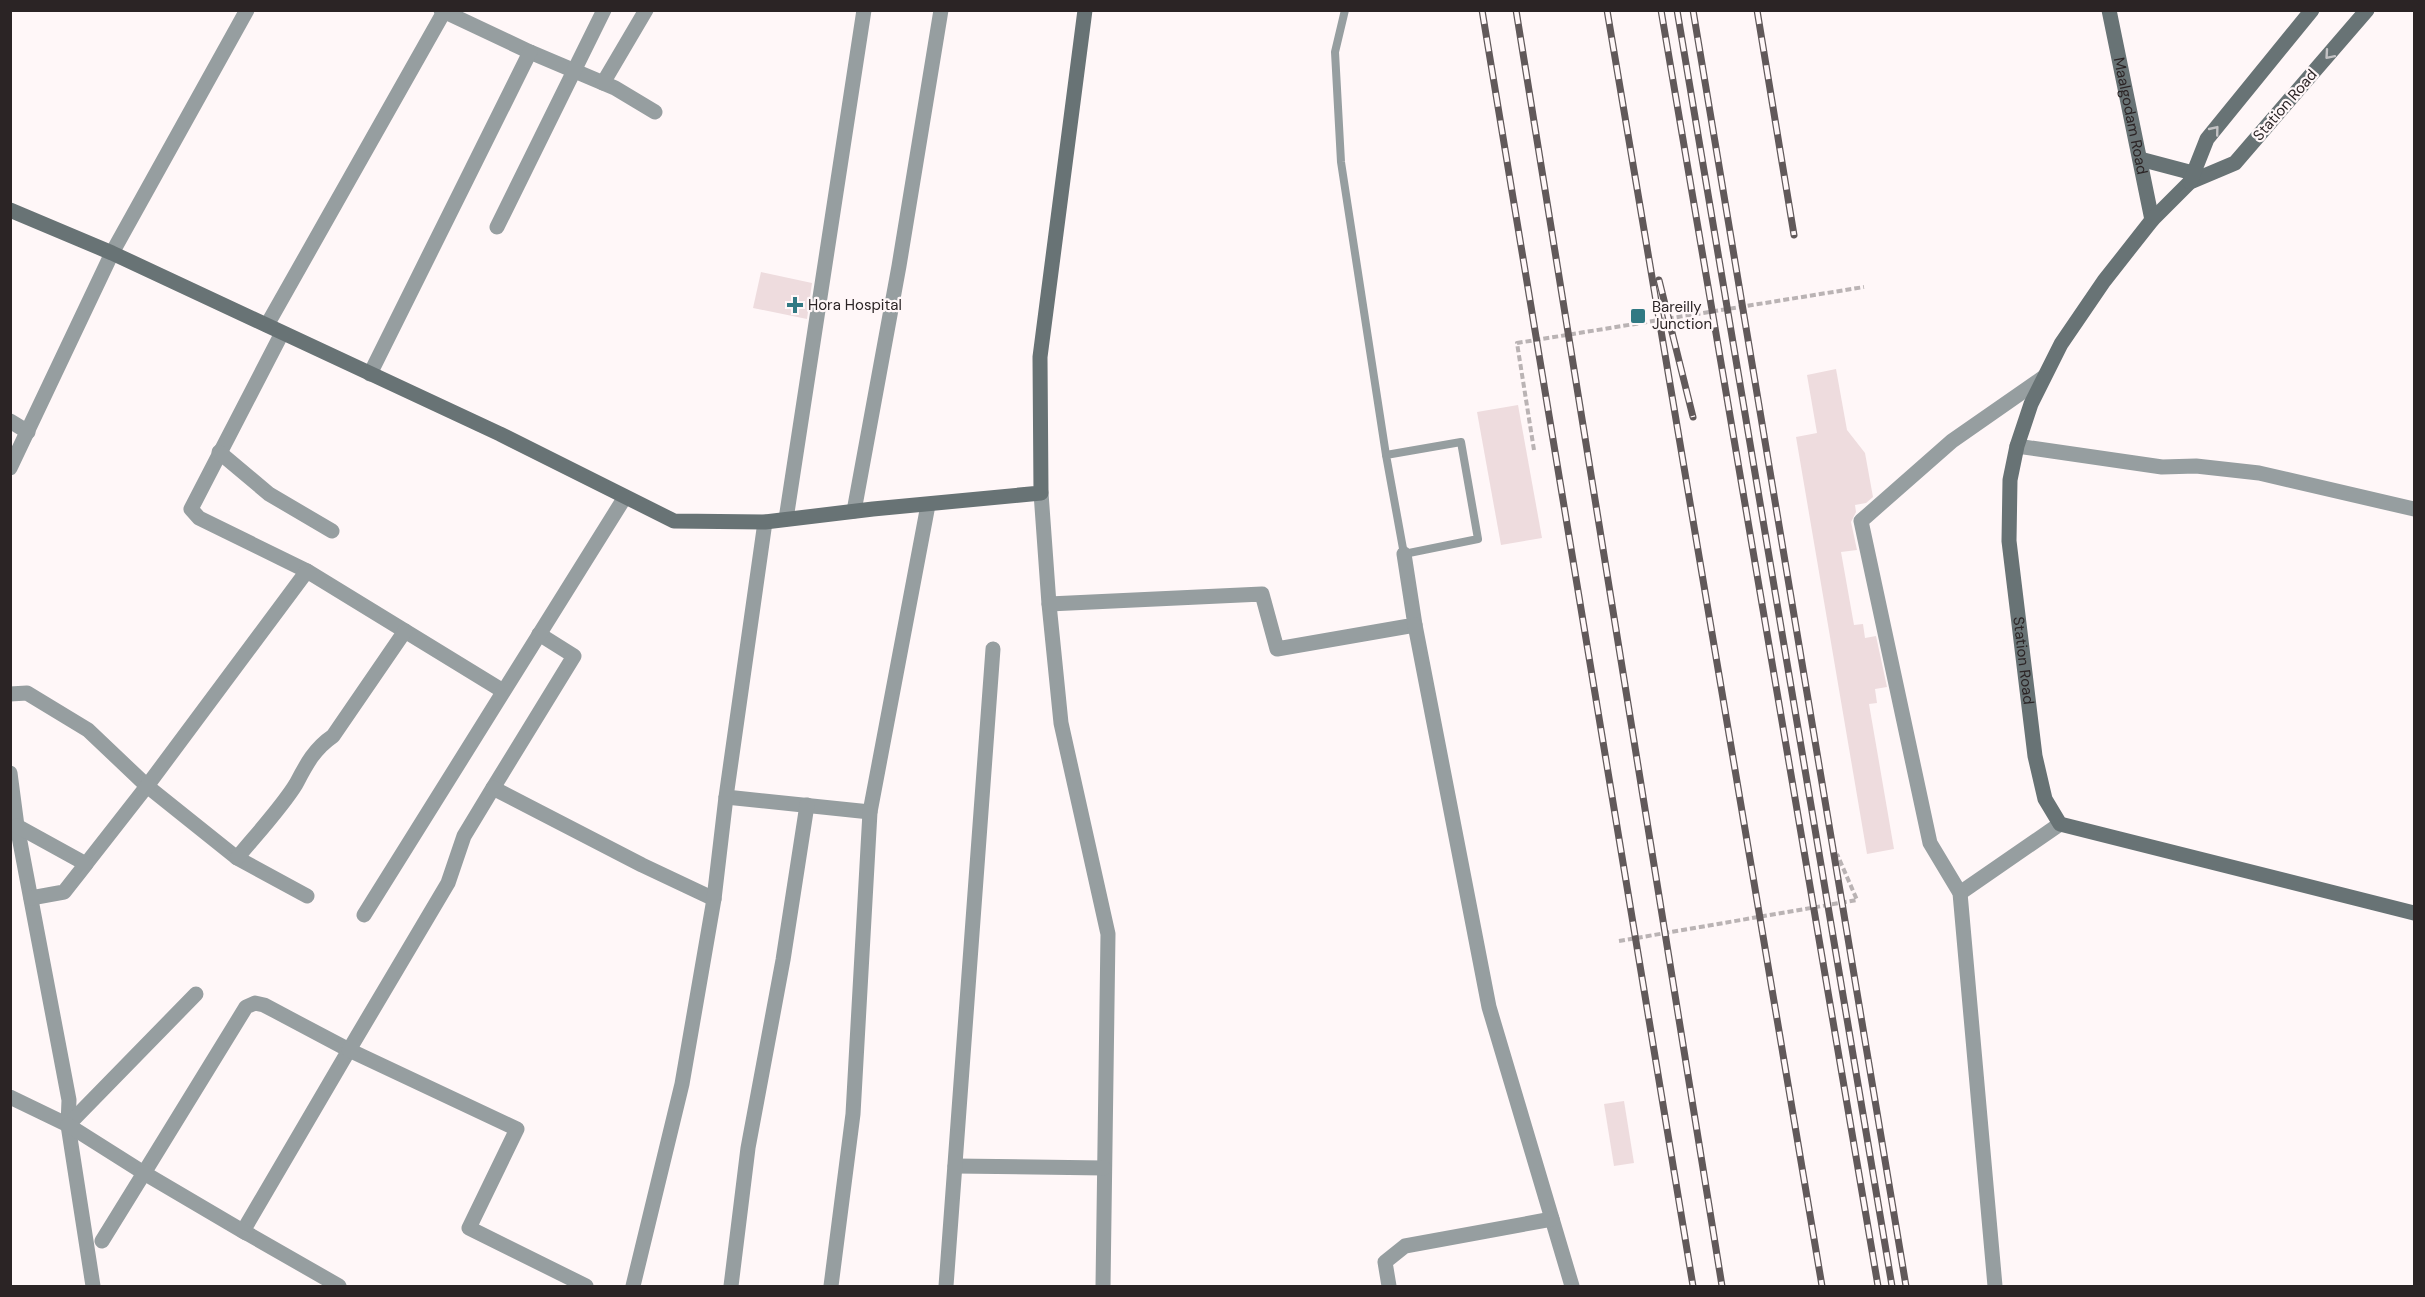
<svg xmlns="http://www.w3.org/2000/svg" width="2425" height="1297" viewBox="0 0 2425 1297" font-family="'DM Sans',sans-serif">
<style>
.building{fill:#eedcde}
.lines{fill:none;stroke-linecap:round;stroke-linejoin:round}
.path{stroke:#bab3b4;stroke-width:4;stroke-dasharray:6 3;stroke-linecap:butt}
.lane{stroke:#969ea0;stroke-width:8}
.street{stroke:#969ea0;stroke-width:15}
.secondary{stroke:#687375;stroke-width:15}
.rail-casing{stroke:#61595a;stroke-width:7}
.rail{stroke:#fff7f8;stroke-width:4.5;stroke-dasharray:14;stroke-linecap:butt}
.oneway{stroke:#c3c2c4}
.poi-dot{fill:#317983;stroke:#fff7f8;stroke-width:2}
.labels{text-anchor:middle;stroke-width:4.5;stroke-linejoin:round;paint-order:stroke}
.street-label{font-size:15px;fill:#2b2425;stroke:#fff7f8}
.poi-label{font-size:15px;fill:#2b2425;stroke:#fff7f8;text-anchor:start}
</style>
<rect width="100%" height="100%" fill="#fff7f8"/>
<g class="building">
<polygon points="761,272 812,283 807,319 753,308"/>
<polygon points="1836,369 1847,430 1865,453 1873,497 1866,503 1855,505 1856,512 1851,522 1857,550 1841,552 1854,625 1863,624 1865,638 1876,636 1887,687 1875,689 1877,703 1869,704 1894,849 1867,854 1796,437 1817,433 1807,375"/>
<polygon points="1518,405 1542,538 1501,545 1477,412"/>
<polygon points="1624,1101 1634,1163 1614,1166 1604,1104"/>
</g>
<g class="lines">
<g class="path">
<polyline points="1534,450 1517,343 1864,287"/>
<polyline points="1619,941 1857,900 1837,854"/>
</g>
<g class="lane">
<polyline points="1345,10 1335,52 1341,162 1386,455"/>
<polygon points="1461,442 1478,539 1404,554 1386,455"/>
</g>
<g class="street">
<polyline points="441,10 530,52 615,88 655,112"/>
<polyline points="603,83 646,10"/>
<polyline points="497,227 604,10"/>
<polyline points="267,325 445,10"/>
<polyline points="282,333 191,509 199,518 307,571"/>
<polyline points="370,374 530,52"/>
<polyline points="10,421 28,432"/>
<polyline points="2017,446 2162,467 2196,466 2259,473 2414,509"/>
<polyline points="219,452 269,494 332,531"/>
<polyline points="10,468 112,253 247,10"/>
<polyline points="1041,493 1049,604 1061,723 1108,934 1103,1286"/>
<polyline points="854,511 899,266 941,10"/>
<polyline points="786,519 864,10"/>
<polyline points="1049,604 1262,594 1277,649 1415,625 1404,554"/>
<polyline points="1415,625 1489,1007 1572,1286"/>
<polyline points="10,694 27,693 88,730 147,786 237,858 307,896"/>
<polyline points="10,773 17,826 69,1100 68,1125 93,1286"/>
<polyline points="493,788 574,656 539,634"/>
<polyline points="726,797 870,812"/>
<polyline points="17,826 86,864 147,786 307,571 503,691"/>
<path d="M237 858C255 836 282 807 296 784 306 765 314 749 333 736L405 631"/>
<polyline points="1960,893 2060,824"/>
<polyline points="31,898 64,892 86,864"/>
<polyline points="364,915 625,497"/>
<polyline points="10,1097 68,1125 196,994"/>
<polyline points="68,1125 144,1173 246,1007 255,1003 264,1005 349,1050 243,1231 339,1286"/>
<polyline points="955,1166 1104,1168"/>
<polyline points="102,1241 144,1173 246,1233"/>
<polyline points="586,1286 469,1228 517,1129 349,1050 448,883 464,836 493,788 642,865 714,899"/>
<polyline points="633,1286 682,1084 714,899 726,797 765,522"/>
<polyline points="731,1286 748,1148 783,960 807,805"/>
<polyline points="831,1286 853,1114 870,812 928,505"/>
<polyline points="946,1286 993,649"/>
<polyline points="1389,1286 1385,1262 1405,1246 1552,1219"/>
<polyline points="1995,1286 1960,893 1930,843 1861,521 1952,441 2044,377"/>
</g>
<g class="secondary">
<path id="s1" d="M2109 10 2152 220"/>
<path id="s2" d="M2367 10 2235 163 2190 182 2152 220 2104 281 2061 344 2031 404 2017 446 2010 480 2009 541 2035 756 2045 799 2060 824 2414 913"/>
<polyline points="2140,159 2193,173"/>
<polyline points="2190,182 2207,139 2312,10"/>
<polyline points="10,210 112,253 500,434 674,521 765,522 873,509 1041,493 1040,357 1085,10"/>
</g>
<g class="rail-casing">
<g id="rail">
<polyline points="1482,10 1693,1286"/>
<polyline points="1516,10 1722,1286"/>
<polyline points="1607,10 1822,1286"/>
<polyline points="1661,10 1878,1286"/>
<polyline points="1677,10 1892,1286"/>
<polyline points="1693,10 1906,1286"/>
<polyline points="1757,10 1794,235"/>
<polyline points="1659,280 1693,417"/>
</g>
</g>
<use href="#rail" class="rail"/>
</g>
<defs><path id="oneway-chevron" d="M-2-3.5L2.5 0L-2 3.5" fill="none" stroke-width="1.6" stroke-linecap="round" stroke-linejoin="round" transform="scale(1.5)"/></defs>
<g class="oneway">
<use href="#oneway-chevron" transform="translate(2329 55) rotate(131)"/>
<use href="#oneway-chevron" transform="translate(2215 130) rotate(-51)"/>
</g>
<g class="poi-dot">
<path d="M792 296h6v6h6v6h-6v6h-6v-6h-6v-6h6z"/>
<rect x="1630" y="308" width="16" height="16" rx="3"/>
</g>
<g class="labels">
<g class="street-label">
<text transform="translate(2285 105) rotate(-49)" y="5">Station Road</text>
<text dy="5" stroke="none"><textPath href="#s1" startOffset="108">Maalgodam Road</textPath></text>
<text dy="5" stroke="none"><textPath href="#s2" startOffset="786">Station Road</textPath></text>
</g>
<g class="poi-label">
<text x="808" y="310">Hora Hospital</text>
<text x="1652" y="312">Bareilly<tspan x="1652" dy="17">Junction</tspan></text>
</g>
</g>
<rect width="2425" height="1297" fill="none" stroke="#2b2425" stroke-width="24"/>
</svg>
